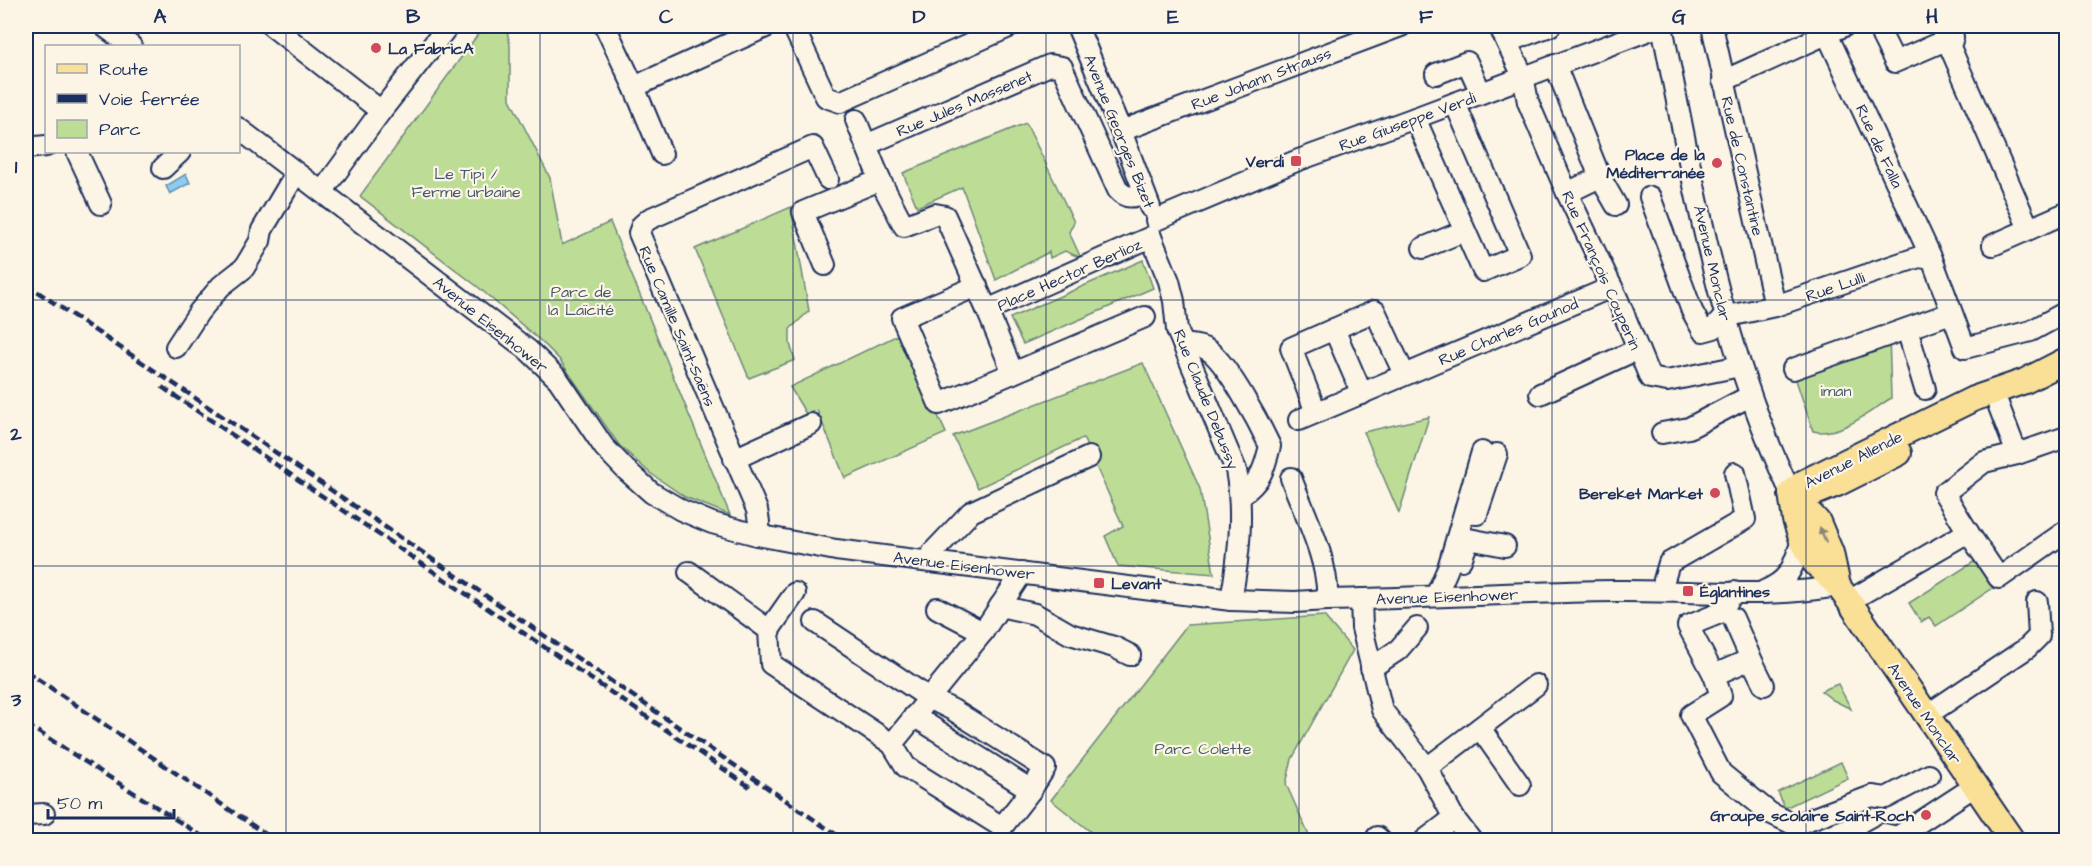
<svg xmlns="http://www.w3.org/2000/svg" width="2092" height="866" viewBox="0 0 2092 866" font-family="'Architects Daughter',sans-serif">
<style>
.green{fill:#bddd96;stroke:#6c867a;stroke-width:1.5}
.water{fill:#8dccee;stroke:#5f8db4;stroke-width:1.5}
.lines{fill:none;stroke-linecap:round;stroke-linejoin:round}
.minor-casing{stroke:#1b2f5e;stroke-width:24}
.major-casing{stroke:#1b2f5e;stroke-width:28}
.minor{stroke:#fcf5e5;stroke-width:20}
.major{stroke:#fadf96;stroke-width:24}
.rail{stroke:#1b2f5e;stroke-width:4.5;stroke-dasharray:9 4.5;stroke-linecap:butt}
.oneway{fill:#8a877a}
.grid{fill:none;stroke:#1b2f5e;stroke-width:1.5;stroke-opacity:0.55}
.poi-dot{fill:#d1495b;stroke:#fcf5e5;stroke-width:2}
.labels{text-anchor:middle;stroke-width:4.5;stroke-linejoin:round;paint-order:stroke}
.poi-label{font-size:16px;font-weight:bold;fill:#1b2f5e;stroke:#fcf5e5;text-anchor:end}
.street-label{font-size:16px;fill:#1b2f5e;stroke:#fcf5e5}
.park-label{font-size:16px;fill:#445a6c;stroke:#fcf5e5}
.neatline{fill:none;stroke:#1b2f5e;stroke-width:2}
.grid-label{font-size:20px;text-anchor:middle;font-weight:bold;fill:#1b2f5e}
</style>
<rect width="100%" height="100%" fill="#fcf5e5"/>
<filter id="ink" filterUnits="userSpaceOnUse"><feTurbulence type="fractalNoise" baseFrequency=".0167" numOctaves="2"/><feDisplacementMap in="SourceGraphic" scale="12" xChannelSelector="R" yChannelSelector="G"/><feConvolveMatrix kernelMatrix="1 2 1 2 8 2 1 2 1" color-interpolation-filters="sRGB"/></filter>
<g filter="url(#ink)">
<g class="green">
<polygon points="484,26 506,26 510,45 510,99 550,178 562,245 610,222 730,515 685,497 650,473 619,445 559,359 544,344 478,287 360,196"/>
<polygon points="1026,123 1074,222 1069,232 1080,256 1079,257 1065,251 1050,258 1049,252 996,280 962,187 917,207 903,173"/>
<polygon points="791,207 809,311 790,329 790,344 795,360 749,378 695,249"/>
<polygon points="1143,260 1153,288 1023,344 1010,318"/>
<polygon points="900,334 946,433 845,478 817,410 806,414 790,387"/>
<path d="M1889 335 1891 398C1869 412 1840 437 1813 431L1794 374Z"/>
<polygon points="1143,363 1200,489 1214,574 1118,566 1105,536 1123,526 1083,438 978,488 953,436"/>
<polygon points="1429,417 1399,513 1364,432"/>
<polygon points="1975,561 1993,588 1936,626 1929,617 1921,622 1909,603"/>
<polygon points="1324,616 1353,650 1292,759 1286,784 1311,840 1101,840 1051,800 1187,625"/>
<polygon points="1838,684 1851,709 1833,700 1821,691"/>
<polygon points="1841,762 1848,778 1785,808 1778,792"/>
</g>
<polygon class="water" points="186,174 190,183 170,194 166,186"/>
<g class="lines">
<g class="minor-casing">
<g id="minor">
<polyline points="104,26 131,46"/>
<polyline points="272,26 381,111 322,192"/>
<polyline points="605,26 634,87"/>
<polyline points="793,26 826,97 840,102 1011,26"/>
<polyline points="1077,26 1121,131 1150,207"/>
<polyline points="1499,26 1523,76 1528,102 1567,193 1618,300 1650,378 1667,381 1740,366"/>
<path d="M1662 26C1694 184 1720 346 1791 493"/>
<polyline points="1712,26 1775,306"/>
<polyline points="1827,34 1932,259"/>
<polyline points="1882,36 1895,62 1953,37 1950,47 2029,229"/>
<polyline points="1507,42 1550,26"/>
<polyline points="1555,65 1600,177 1567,193"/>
<polyline points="1436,74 1467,62 1481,93"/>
<polyline points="1723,81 1844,26"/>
<polyline points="381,111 448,26"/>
<polyline points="1415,118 1483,271 1520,255 1455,103"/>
<polyline points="856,120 880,180 904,226 935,214 945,216 987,310 1151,237"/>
<path d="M238 128 528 350 558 379 604 447 625 469 652 493 681 510 712 523 757 535 836 550 1231 600 1295 602 1327 600C1423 598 1519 592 1615 591 1688 590 1766 599 1838 586"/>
<polyline points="1121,131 1401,26"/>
<path d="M866 145 1050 65 1062 67 1118 190C1126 199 1133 197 1144 194"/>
<polyline points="26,148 46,146"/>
<polyline points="77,152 101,204"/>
<polyline points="662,154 634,87 768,26"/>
<polyline points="163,168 180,152"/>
<polyline points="1600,177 1616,205"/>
<polyline points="1650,197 1692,311 1703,331 1714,328 1724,317 1775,306 1919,257 1932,259 1965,348 2031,331 2066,312"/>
<polyline points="1156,220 1296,161 1415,118 1660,26"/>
<path d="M1151 237 1169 281 1174 301 1177 330 1236 470C1244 513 1239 557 1231 600"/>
<polyline points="1993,245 2066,213"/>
<polyline points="1423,248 1464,231"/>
<polyline points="825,265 803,212 880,180"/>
<polyline points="977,286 902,318 939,404 1013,373 987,310"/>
<polyline points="1334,329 1362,394"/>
<polyline points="1907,329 1925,389"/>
<path d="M1183 344C1190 345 1200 345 1206 349 1225 358 1260 425 1270 446 1264 470 1261 481 1241 495"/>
<polyline points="176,347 199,312 221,286 244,268 260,241 262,230 296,173"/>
<polyline points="1793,369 1951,313"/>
<polyline points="1013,373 1145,317"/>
<polyline points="1540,394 1638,349"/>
<polyline points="1998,404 2017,454"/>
<polyline points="1316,412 1291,348 1375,311 1404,374"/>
<polyline points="1299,420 1612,287"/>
<polyline points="1662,433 1689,428 1750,396"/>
<polyline points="734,459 811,424"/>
<path d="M1291 478C1304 513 1330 563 1327 600"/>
<polyline points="1477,514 1497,454"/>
<polyline points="1968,532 1999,578 2066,531"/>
<polyline points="757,535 759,522 757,510 639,233 642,225 649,219 813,147 828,179"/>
<polyline points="1461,560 1469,539 1505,546"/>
<polyline points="930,561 933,552 971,512 1089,457"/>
<polyline points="689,572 769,630 771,664 892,744 983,632 1022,573"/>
<polyline points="1663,591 1664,580 1669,563 1745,519 1735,473"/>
<path d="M1764 591C1791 580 1793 567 1802 540"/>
<polyline points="1436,596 1448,568 1482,452"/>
<polyline points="1361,599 1362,628 1382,710 1427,768 1454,818 1471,840"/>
<polyline points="1849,601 1968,532 1944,493 1984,462 2017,454 2066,437"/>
<polyline points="1000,606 1035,614 1070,634 1114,647 1130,655"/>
<polyline points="937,608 983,632"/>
<polyline points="1733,618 1751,659 1714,675 1688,626 1720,613 1734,592"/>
<polyline points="815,622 929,698 953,710 1045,768 1031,790 914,716"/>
<polyline points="769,630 795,593"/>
<polyline points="1751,659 1764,685"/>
<polyline points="1371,668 1398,650 1417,628"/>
<polyline points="1714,675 1721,696 1691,715 1721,773 1770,813 1795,825 1872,796 1886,798 1929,775"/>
<polyline points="1927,715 2027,648 2039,636 2037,602"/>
<polyline points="1480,728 1520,785"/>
<polyline points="892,744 906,767 1002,827 1031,790"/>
<polyline points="1427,768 1536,685"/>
<polyline points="26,815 44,814"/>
<polyline points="1377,837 1380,840"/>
<polyline points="1425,840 1454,818"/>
<polyline points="1873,840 1884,834 1897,837 1975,786"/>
</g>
</g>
<g class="major-casing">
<g id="major">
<polyline points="1791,493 1795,520 1802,540 1815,563 1838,586 1849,601 2012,840"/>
<polyline points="1791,493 1804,482 1973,399 2025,381 2066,360"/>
<polyline points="1791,493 1818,522 1831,553 1838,586"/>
<polyline points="1805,495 1810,495 1837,484 1899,453"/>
</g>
</g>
<use href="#minor" class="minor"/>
<use href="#major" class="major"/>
<g class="rail">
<polyline points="26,284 287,460 844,840"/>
<polyline points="162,387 750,787"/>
<polyline points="26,671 274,840"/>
<polyline points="26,724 208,840"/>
</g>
</g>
<defs><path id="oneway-solid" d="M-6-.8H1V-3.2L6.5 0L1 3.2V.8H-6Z" transform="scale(1.5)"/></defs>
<use class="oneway" href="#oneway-solid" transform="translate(1823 535) rotate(-113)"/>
</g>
<path class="grid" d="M286 26V840M540 26V840M793 26V840M1046 26V840M1299 26V840M1552 26V840M1806 26V840M26 300H2066M26 566H2066"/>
<g class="poi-dot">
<circle cx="376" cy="48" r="6"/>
<rect x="1290" y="155" width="12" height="12" rx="3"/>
<circle cx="1717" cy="163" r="6"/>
<circle cx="1715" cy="493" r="6"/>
<rect x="1093" y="577" width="12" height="12" rx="3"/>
<rect x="1682" y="585" width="12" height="12" rx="3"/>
<circle cx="1926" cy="815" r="6"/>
</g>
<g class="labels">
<g class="poi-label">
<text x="388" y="54" text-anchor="start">La FabricA</text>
<text x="1705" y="160">Place de la<tspan x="1705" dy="18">Méditerranée</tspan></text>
<text x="1284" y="167">Verdi</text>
<text x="1703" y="499">Bereket Market</text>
<text x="1111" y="589" text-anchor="start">Levant</text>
<text x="1700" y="597" text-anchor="start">Églantines</text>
<text x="1914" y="821">Groupe scolaire Saint-Roch</text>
</g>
<g class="street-label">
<text transform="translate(1261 78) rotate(-21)" y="6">Rue Johann Strauss</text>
<text transform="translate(964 103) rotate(-23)" y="6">Rue Jules Massenet</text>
<text transform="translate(1407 121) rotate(-20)" y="6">Rue Giuseppe Verdi</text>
<text transform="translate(1120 131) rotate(68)" y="6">Avenue Georges Bizet</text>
<text transform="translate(1880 146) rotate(65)" y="6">Rue de Falla</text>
<text transform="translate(1743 166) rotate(77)" y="6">Rue de Constantine</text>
<text transform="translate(1713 263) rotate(77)" y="6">Avenue Monclar</text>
<text transform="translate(1602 270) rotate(66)" y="6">Rue François Couperin</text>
<text transform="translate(1069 274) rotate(-24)" y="6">Place Hector Berlioz</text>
<text transform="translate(1835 286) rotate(-19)" y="6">Rue Lulli</text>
<text transform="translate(491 324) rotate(39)" y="6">Avenue Eisenhower</text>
<text transform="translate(678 326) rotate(67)" y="6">Rue Camille Saint-Saëns</text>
<text transform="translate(1508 331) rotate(-23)" y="6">Rue Charles Gounod</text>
<text transform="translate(1207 399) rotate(68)" y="6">Rue Claude Debussy</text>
<text transform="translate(1853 459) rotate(-27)" y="6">Avenue Allende</text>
<text transform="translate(964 565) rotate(7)" y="6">Avenue Eisenhower</text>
<text transform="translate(1447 596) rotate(-2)" y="6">Avenue Eisenhower</text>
<text transform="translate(1925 713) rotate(56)" y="6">Avenue Monclar</text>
</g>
<g class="park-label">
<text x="466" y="179">Le Tipi /<tspan x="466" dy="18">Ferme urbaine</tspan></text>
<text x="581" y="297">Parc de<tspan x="581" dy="18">la Laïcité</tspan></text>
<text x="1836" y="396">iman</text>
<text x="1203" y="754">Parc Colette</text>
</g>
</g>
<rect width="2092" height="866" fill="none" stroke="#fcf5e5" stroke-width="66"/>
<rect x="45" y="45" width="195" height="108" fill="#fcf5e5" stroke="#a2a6af" stroke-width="1.5"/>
<rect x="57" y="64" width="30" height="9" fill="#fadf96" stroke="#a2a6af" stroke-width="1.5"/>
<text x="99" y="75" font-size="18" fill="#1b2f5e">Route</text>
<rect x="57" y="94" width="30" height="9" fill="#1b2f5e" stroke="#a2a6af" stroke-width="1.5"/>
<text x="99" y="105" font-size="18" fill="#1b2f5e">Voie ferrée</text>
<rect x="57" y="120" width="30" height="18" fill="#bddd96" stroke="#a2a6af" stroke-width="1.5"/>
<text x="99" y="135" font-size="18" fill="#1b2f5e">Parc</text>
<path d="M48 809v9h126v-9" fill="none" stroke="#1b2f5e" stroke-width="3"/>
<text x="57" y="809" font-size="18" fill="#1b2f5e" stroke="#fcf5e5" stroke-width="4.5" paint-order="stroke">50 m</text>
<rect x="33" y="33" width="2026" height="800" class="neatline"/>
<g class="grid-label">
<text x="160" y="23">A</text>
<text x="413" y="23">B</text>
<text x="666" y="23">C</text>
<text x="919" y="23">D</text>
<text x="1173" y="23">E</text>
<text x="1426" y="23">F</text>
<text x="1679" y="23">G</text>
<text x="1932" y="23">H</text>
<text x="16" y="173">1</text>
<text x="16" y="440">2</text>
<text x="16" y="706">3</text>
</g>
</svg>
